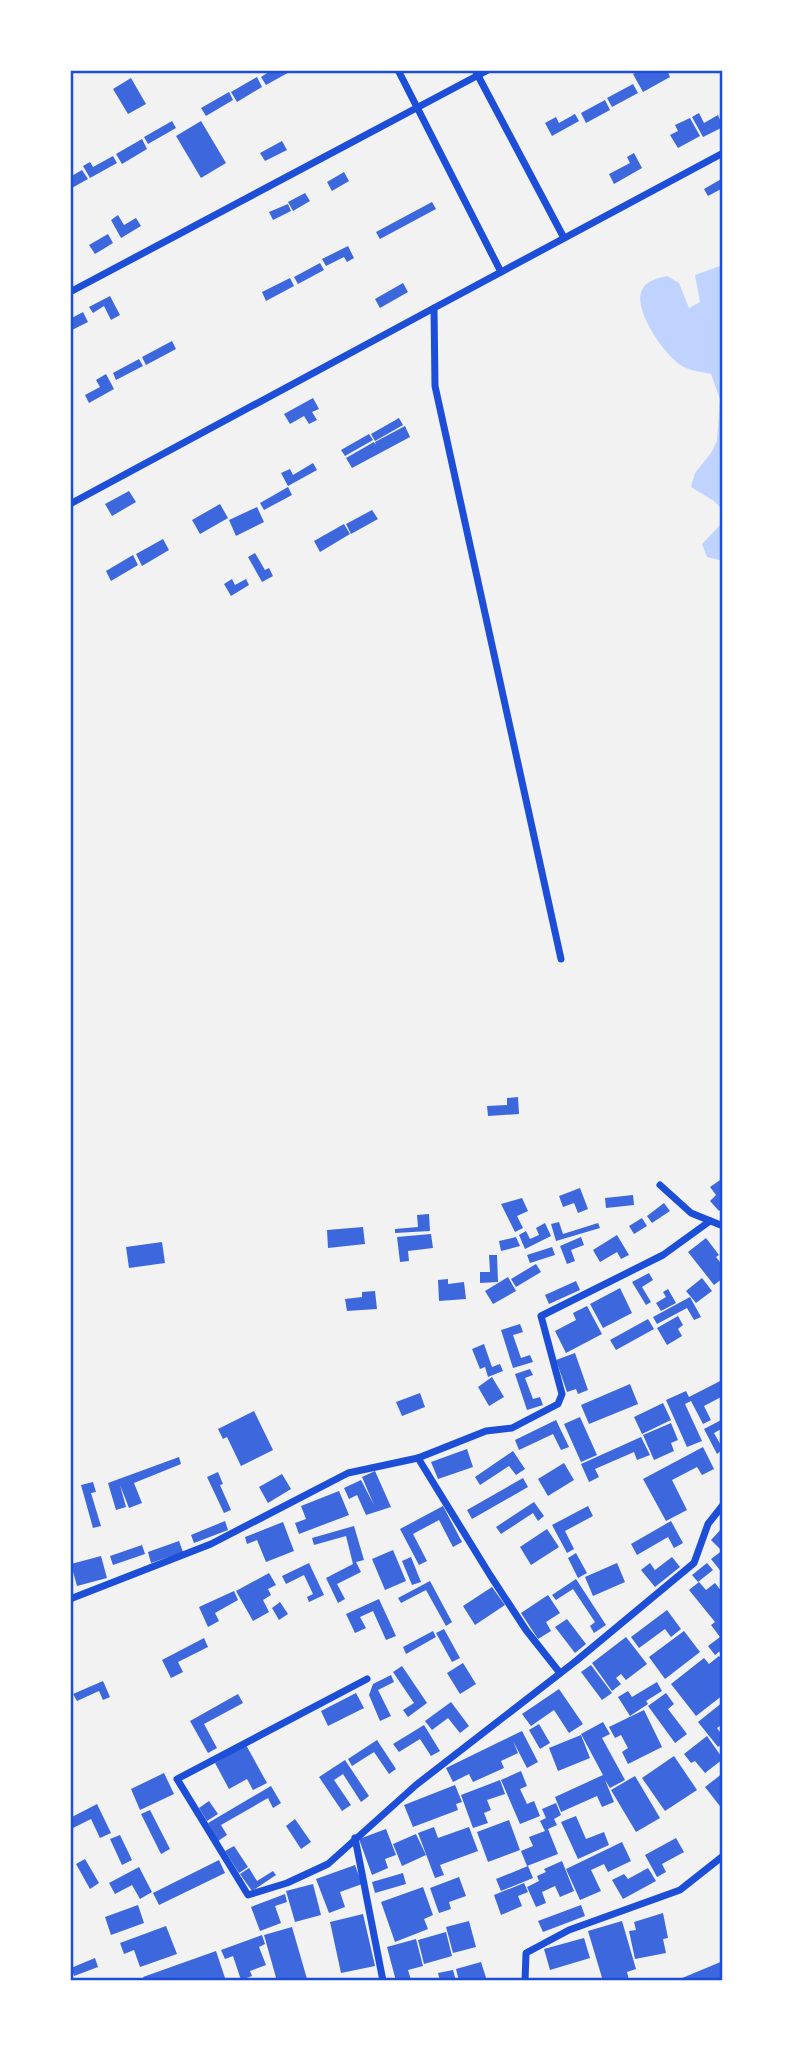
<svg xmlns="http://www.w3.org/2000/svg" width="793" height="2051" viewBox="0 0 793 2051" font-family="Montserrat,sans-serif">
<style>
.water{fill:#bfd3fe}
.building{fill:#3d67dc}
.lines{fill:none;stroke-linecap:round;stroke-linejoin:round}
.minor{stroke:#1d4ed8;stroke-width:7}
.neatline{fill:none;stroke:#1d4ed8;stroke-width:2.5}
</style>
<rect width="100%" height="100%" fill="#f2f2f2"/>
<g class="water">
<path d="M723 265V510L714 501 691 487 695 473 711 453 717 441 720 399 711 374C703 372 691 371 684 367 666 358 630 307 643 288 648 280 659 278 667 276L679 283 689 308 700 302 695 275Z"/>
<polygon points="723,514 723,561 707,557 702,544 721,524"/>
</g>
<g class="building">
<polygon points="272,70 293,70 266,85 261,77"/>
<polygon points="641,70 667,70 670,77 643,92 633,74"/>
<polygon points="257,77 262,87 237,102 231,92"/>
<polygon points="131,78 146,104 128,114 113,89"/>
<polygon points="633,84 638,93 612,107 607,98"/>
<polygon points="229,92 233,100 206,116 201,108"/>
<polygon points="605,100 610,110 586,123 581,113"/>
<polygon points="699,113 704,123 718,115 723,127 703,137 692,117"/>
<polygon points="575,114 579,121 552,136 545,123 556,117 559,123"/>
<polygon points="690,118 700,136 678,148 670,135 678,131 675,125"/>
<polygon points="172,121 176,128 148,144 144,137"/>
<polygon points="201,121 226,163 201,178 176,136"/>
<polygon points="142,139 147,149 122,164 116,154"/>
<polygon points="282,141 287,150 265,161 260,153"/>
<polygon points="634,153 642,168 614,184 609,174 630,163 627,157"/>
<polygon points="113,156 117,163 90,178 83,166 90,162 93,167"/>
<polygon points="82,170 88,179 70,189 70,177"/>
<polygon points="344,172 349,181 332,191 327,182"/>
<polygon points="723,178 723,188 708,196 704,189"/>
<polygon points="305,193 310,201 293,211 288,202"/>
<polygon points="432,202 436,209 380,239 376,232"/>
<polygon points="288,204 291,211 273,220 269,212"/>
<polygon points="118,215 124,225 136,218 141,226 121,238 111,220"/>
<polygon points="108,234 113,243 95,254 89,245"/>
<polygon points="348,246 354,258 347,262 344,257 326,266 322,259"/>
<polygon points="320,263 324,270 298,284 294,277"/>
<polygon points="290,278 294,286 266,301 262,292"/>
<polygon points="403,283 408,292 380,308 375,299"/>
<polygon points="110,296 120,315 111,320 104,306 93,313 89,307"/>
<polygon points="83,312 88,322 70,331 70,319"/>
<polygon points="172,341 176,349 146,365 142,357"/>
<polygon points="139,359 143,366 116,380 113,373"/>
<polygon points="106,374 114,389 89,403 85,395 100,387 96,380"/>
<polygon points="313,398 319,409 312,412 317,420 309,424 304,416 290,424 284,414"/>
<polygon points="399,418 403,425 375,441 371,434"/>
<polygon points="405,426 410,437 352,468 346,458 374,442 376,445 375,442"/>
<polygon points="369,434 373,440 345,456 341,450"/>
<polygon points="313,463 317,470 288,486 281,473 290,469 293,475"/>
<polygon points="288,487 292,495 264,510 260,503"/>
<polygon points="129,491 136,502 112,516 105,504"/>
<polygon points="220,504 228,518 200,534 192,520"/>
<polygon points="257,507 264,522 236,536 229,520"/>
<polygon points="372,510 378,519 351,534 346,524"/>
<polygon points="344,524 350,534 320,552 314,541"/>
<polygon points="163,539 169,550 142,566 136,554"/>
<polygon points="255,553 265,570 269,568 273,576 262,582 248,557"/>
<polygon points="133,555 138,565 111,581 106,571"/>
<polygon points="232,579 235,585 246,579 249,585 231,596 224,584"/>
<polygon points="518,1097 519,1114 488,1116 487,1106 507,1105 507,1098"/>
<polygon points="723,1178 723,1207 719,1211 710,1201 716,1195 710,1187"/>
<polygon points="580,1188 588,1209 578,1213 574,1203 563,1207 559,1196"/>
<polygon points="633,1195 634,1205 606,1208 605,1198"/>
<polygon points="522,1198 528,1211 517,1216 523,1228 515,1232 501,1204"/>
<polygon points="664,1203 670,1211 652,1223 647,1216"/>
<polygon points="429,1214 430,1231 395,1233 395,1229 418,1227 417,1215"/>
<polygon points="642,1218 647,1226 634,1234 629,1226"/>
<polygon points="559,1222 563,1234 598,1223 600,1228 556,1241 551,1224"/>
<polygon points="545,1223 551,1236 525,1249 519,1235 526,1231 530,1239 539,1235 536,1228"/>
<polygon points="363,1227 365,1244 328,1248 327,1230"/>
<polygon points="431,1234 433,1248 408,1251 409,1261 400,1262 397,1237"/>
<polygon points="617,1235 629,1255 621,1259 617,1252 600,1262 593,1250"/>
<polygon points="516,1237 520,1246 501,1251 499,1241"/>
<polygon points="581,1237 584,1245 571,1250 575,1261 567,1264 560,1246"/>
<polygon points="706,1238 719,1255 716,1257 723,1266 723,1278 714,1285 688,1252"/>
<polygon points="162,1242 165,1263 129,1268 126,1247"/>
<polygon points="552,1247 555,1255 530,1263 527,1255"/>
<polygon points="489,1255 497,1255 498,1282 480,1283 480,1272 490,1272"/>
<polygon points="536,1264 541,1272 516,1287 511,1279"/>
<polygon points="649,1273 653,1280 642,1287 651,1302 646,1305 632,1282"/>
<polygon points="508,1277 516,1291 493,1304 485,1291"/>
<polygon points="702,1278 712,1291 696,1303 686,1291"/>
<polygon points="448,1279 448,1284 464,1282 466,1299 439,1301 438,1280"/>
<polygon points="576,1281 580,1290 549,1304 545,1295"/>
<polygon points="620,1288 632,1313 603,1328 590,1304"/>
<polygon points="668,1289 676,1303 661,1311 656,1303 666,1297 663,1292"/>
<polygon points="375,1291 377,1309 347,1311 345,1299 362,1297 362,1292"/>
<polygon points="690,1297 701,1317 694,1320 687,1308 657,1324 653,1317"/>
<polygon points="587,1306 602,1334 566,1353 555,1331 576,1320 573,1313"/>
<polygon points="678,1316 683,1325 678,1329 682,1336 667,1345 657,1328"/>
<polygon points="648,1319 654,1329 616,1350 610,1340"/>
<polygon points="520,1324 523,1332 513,1335 521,1358 530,1355 533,1362 513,1368 501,1330"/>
<polygon points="484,1344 492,1367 500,1364 503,1371 488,1377 485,1367 480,1369 472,1349"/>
<polygon points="575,1353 588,1390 578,1394 576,1389 567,1392 556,1360"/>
<polygon points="530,1369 533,1375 525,1378 533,1399 540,1397 543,1405 527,1410 515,1374"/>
<polygon points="492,1377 504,1397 489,1406 478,1387"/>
<polygon points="722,1380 723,1396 704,1406 711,1420 703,1424 691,1401 685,1404 702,1441 687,1447 666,1400 686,1391 689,1397"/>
<polygon points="630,1384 638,1404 589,1424 581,1405"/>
<polygon points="420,1393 425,1407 402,1416 396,1402"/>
<polygon points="663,1403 671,1420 642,1434 634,1417"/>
<polygon points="254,1411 273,1450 241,1466 227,1437 223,1439 218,1429"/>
<polygon points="580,1417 597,1455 581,1462 564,1424"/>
<polygon points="723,1419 723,1428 714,1433 723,1449 717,1454 704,1429"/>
<polygon points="556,1420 569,1447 561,1450 553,1434 519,1450 515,1440"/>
<polygon points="671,1423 678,1440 671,1443 674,1451 654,1460 643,1435"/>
<polygon points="641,1437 650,1455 637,1460 634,1452 595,1469 599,1477 589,1482 581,1464"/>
<polygon points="703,1447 714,1469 702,1475 697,1467 672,1480 687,1510 666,1521 643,1479"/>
<polygon points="467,1449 473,1467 438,1479 431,1462"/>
<polygon points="513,1451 525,1469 516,1475 509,1466 480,1485 475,1477"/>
<polygon points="179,1457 181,1464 134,1483 142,1503 129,1508 120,1485 126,1507 116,1510 108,1483"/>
<polygon points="564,1463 574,1480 548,1496 538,1479"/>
<polygon points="375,1471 391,1507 366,1515 357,1495 349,1499 344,1488 361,1480 374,1505 362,1477"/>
<polygon points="218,1472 223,1484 220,1485 231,1510 224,1513 207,1477"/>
<polygon points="282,1474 291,1489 268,1503 259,1487"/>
<polygon points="523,1478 528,1487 472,1519 467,1510"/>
<polygon points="93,1482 96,1492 91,1493 101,1526 93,1528 81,1485"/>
<polygon points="339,1491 349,1515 299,1534 295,1523 306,1519 301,1506"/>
<polygon points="534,1502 544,1516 538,1521 533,1513 501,1534 496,1527"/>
<polygon points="443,1506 462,1542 453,1547 439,1520 413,1534 427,1561 419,1565 400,1529"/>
<polygon points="588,1506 593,1516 565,1531 574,1549 567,1553 552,1525"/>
<polygon points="225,1521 228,1530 194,1543 191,1535"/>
<polygon points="671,1521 683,1543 674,1548 668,1537 637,1555 631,1544"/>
<polygon points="283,1522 294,1551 266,1562 257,1540 247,1544 245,1537"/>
<polygon points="354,1526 364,1560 356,1562 361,1572 337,1584 345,1599 338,1603 326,1578 353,1564 346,1536 314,1545 312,1538"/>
<polygon points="723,1527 723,1545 720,1549 711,1540"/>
<polygon points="547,1529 559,1547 531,1565 520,1547"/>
<polygon points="179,1541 183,1552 151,1563 148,1552"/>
<polygon points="142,1545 145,1554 113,1565 110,1556"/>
<polygon points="393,1550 406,1581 385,1590 372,1559"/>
<polygon points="723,1550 723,1574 711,1559"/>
<polygon points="576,1553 587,1573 578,1578 568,1558"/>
<polygon points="101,1556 107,1578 77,1586 71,1564"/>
<polygon points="411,1557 421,1582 412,1585 402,1561"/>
<polygon points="672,1557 680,1567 655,1587 641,1570 650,1563 655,1570"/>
<polygon points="309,1563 324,1595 309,1602 307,1597 313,1594 304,1575 286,1584 282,1576"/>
<polygon points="617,1563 625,1582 593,1596 585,1577"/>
<polygon points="707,1563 713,1570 698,1582 692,1575"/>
<polygon points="269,1573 276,1585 268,1589 271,1595 263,1600 269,1612 253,1621 236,1591"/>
<polygon points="576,1579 606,1625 594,1633 590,1626 595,1622 573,1589 556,1600 552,1595"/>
<polygon points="430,1581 452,1622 446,1626 426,1590 401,1603 398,1598"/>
<polygon points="699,1582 706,1590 715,1583 723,1593 723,1649 715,1655 708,1646 720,1637 711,1625 715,1622 689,1590"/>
<polygon points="492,1587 505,1605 475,1625 463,1606"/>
<polygon points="234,1591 238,1600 215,1613 219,1621 208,1627 199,1607"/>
<polygon points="548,1595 560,1613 546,1622 551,1631 538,1639 521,1613"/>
<polygon points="379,1599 396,1636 386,1640 373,1611 360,1617 366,1628 355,1633 346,1614"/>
<polygon points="280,1602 288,1614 279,1620 272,1608"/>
<polygon points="667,1610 681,1629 671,1637 665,1629 639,1648 631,1637"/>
<polygon points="567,1619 586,1644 575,1653 555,1627"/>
<polygon points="444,1629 460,1658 452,1662 436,1633"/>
<polygon points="433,1631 436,1637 406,1654 403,1647"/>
<polygon points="684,1631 700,1652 665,1679 649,1657"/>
<polygon points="626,1637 647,1664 626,1680 621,1674 616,1678 621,1684 612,1691 592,1663"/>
<polygon points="204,1638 208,1647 178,1662 183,1672 171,1678 162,1660"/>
<polygon points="719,1656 723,1661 723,1695 696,1716 671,1684 704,1658 709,1664"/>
<polygon points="463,1663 476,1684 460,1694 447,1673"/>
<polygon points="591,1665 612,1693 602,1700 581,1672"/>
<polygon points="402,1666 427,1703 408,1717 403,1710 414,1703 393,1672"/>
<polygon points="391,1675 394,1682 378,1690 391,1716 380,1721 369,1695 373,1684"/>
<polygon points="103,1681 110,1697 103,1700 99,1691 77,1701 73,1694"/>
<polygon points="657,1682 662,1691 646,1701 648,1704 630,1716 618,1697 628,1691 632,1697"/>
<polygon points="559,1689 583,1724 569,1733 554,1710 531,1726 522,1714"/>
<polygon points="356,1693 364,1708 328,1726 321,1711"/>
<polygon points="666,1693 674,1704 668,1709 687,1734 675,1743 648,1706"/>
<polygon points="238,1694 243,1703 204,1724 217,1748 208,1753 190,1721"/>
<polygon points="451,1702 469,1726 460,1733 448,1718 432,1730 425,1721"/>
<polygon points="723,1702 723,1724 717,1728 723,1736 723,1743 718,1747 698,1722"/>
<polygon points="644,1710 662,1747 628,1764 622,1752 628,1748 621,1735 615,1738 609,1727"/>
<polygon points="603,1722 610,1734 602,1738 625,1780 610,1788 605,1780 614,1802 602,1807 597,1796 561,1812 555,1797 603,1775 581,1734"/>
<polygon points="539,1724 550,1743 540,1749 529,1730"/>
<polygon points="424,1725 440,1751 431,1756 420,1739 399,1752 393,1744"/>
<polygon points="522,1731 538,1762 527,1768 513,1741 518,1753 501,1761 504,1768 473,1782 469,1774 453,1782 446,1768"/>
<polygon points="581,1735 590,1758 558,1771 549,1748"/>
<polygon points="707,1736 723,1759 705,1773 695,1761 691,1763 684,1754"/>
<polygon points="377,1740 396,1769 389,1774 374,1752 352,1766 348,1759"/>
<polygon points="246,1745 267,1783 253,1790 247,1779 229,1789 215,1763"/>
<polygon points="674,1756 697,1790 665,1811 642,1778"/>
<polygon points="345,1760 369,1796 361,1802 343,1774 334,1780 351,1805 342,1811 319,1777"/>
<polygon points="521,1771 527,1786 520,1789 527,1804 534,1801 540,1816 520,1824 501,1780"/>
<polygon points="164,1773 174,1794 140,1810 131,1789"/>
<polygon points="723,1773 723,1810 705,1787"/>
<polygon points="635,1776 660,1818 636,1832 611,1790"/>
<polygon points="500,1780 505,1794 487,1800 491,1810 484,1813 488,1823 473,1828 461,1795"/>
<polygon points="455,1785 462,1802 456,1804 458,1810 413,1827 404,1805"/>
<polygon points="271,1786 281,1803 273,1808 268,1798 221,1825 227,1835 218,1841 208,1823"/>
<polygon points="209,1801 218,1814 207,1821 199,1808"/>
<polygon points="556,1803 561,1815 554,1819 557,1825 548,1829 558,1854 527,1866 521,1851 533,1846 529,1837 545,1831 540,1821 546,1818 542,1809"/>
<polygon points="97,1804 111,1833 100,1838 91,1819 71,1829 70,1818"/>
<polygon points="150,1810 170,1849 161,1854 141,1814"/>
<polygon points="576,1816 586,1839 604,1832 609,1845 578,1859 561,1822"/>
<polygon points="295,1819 311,1842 301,1849 286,1826"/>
<polygon points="509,1820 520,1850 488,1862 477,1832"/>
<polygon points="434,1827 438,1838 469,1827 478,1851 440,1865 444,1875 435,1878 418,1833"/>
<polygon points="386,1829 396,1855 385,1859 388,1868 372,1875 359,1839"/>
<polygon points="416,1834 426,1855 402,1866 393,1844"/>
<polygon points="120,1835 132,1860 122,1865 110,1839"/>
<polygon points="676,1838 684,1852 662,1864 666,1872 657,1877 645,1855"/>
<polygon points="622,1842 631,1861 608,1872 604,1864 591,1870 601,1891 580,1900 566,1869"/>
<polygon points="234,1846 248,1867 239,1873 225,1851"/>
<polygon points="85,1859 99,1883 90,1889 76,1864"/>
<polygon points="219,1860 225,1873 159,1905 153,1893"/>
<polygon points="562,1861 574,1891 560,1897 555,1886 542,1892 546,1903 536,1907 527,1887 539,1881 537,1876 546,1872 544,1869"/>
<polygon points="355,1865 362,1884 340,1892 345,1907 329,1913 316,1879"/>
<polygon points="528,1866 533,1878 501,1891 496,1879"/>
<polygon points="139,1867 152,1892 140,1899 132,1885 115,1894 109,1883"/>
<polygon points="249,1868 257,1881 273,1871 276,1875 252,1891 240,1874"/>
<polygon points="648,1868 656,1881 623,1899 612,1880 624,1874 628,1879"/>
<polygon points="403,1873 406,1884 375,1893 372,1882"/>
<polygon points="459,1877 466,1896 449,1902 451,1909 439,1913 430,1888"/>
<polygon points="524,1883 528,1892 518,1896 522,1906 501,1915 494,1895"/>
<polygon points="313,1884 321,1915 295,1922 286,1891"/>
<polygon points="423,1887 433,1915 424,1919 428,1929 395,1942 381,1902"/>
<polygon points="285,1894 287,1902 275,1906 281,1923 260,1931 251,1907"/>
<polygon points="138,1905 144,1923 111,1935 105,1917"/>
<polygon points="581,1905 585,1916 543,1932 538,1921"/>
<polygon points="663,1913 668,1938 663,1939 666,1953 635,1959 629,1931 636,1930 634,1922"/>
<polygon points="363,1914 375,1966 341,1973 330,1922"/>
<polygon points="469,1921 476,1947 453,1953 446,1927"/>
<polygon points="622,1921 636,1969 627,1972 629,1980 603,1981 588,1931"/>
<polygon points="166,1926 177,1954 140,1967 134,1950 124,1954 120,1943"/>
<polygon points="292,1927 307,1979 277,1981 264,1935"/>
<polygon points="446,1932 452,1956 424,1964 418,1940"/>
<polygon points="262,1935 265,1944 259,1947 266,1965 250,1971 252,1976 241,1980 233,1956 225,1959 221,1950"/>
<polygon points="584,1938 590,1958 550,1970 544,1949"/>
<polygon points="416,1939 423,1966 408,1970 411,1980 396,1981 387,1947"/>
<polygon points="216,1951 226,1981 145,1981 143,1977"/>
<polygon points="95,1958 98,1967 74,1976 71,1968"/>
<polygon points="723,1961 723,1981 675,1981"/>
<polygon points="481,1962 487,1981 459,1981 456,1969"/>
<polygon points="453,1970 456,1981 440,1981 438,1973"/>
</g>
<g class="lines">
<g class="minor">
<polyline points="398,70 501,272"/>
<polyline points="475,70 564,238"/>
<polyline points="70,292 488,70"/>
<polyline points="70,504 434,308"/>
<polyline points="561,959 435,386 434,308 723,153"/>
<polyline points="660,1185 691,1213 723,1226"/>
<polyline points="418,1458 490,1575 526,1630 560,1673"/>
<polyline points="70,1599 211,1544 348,1473 418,1458 486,1431 512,1428 558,1404 562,1394 541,1316 663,1255 710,1221"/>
<polyline points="367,1679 177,1779 248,1895 287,1883 328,1864 416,1785 576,1661 694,1563 708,1524 723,1505"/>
<polyline points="355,1838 383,1981"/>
<polyline points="525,1981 526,1953 569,1930 680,1890 723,1856"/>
</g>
</g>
<rect width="793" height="2051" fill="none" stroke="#ffffff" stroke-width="144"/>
<rect x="72" y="72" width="649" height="1907" class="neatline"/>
</svg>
